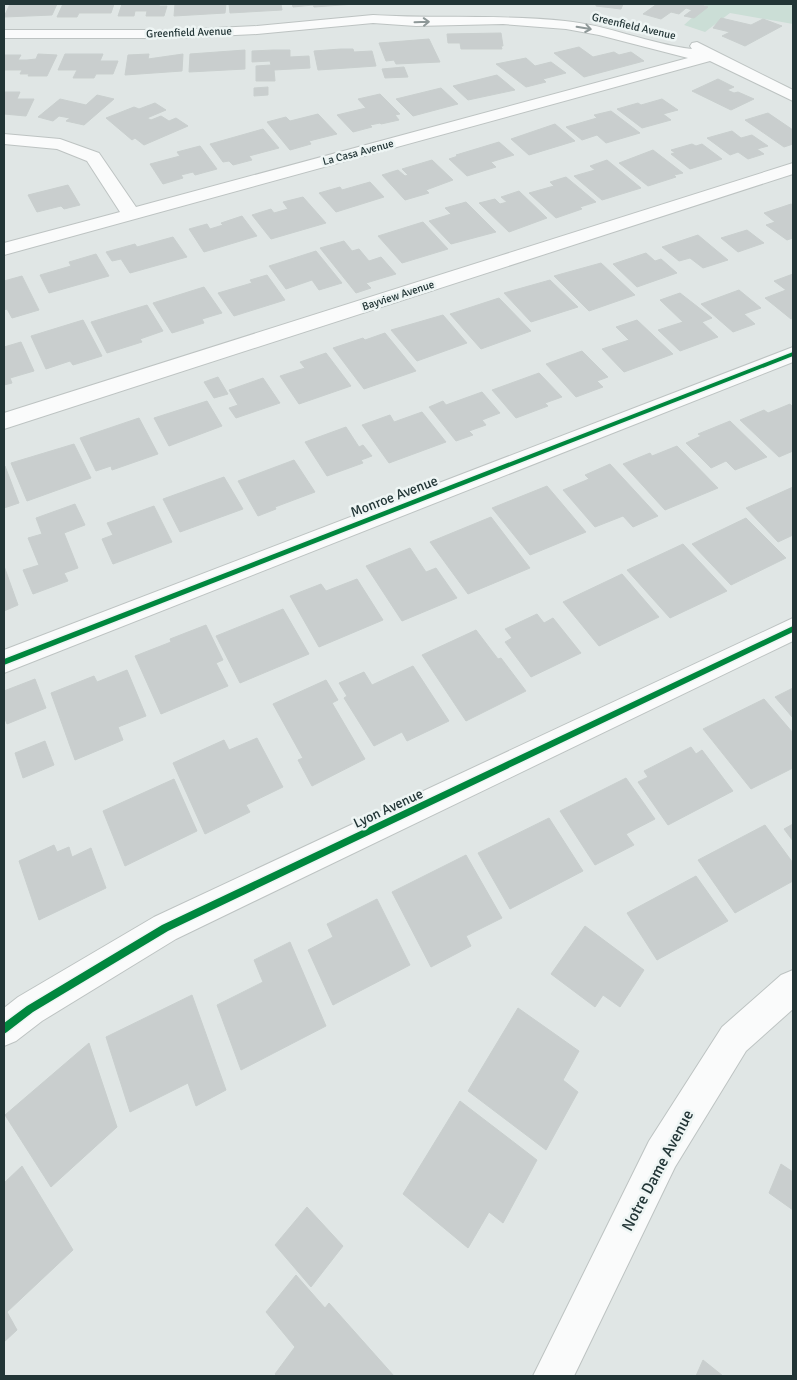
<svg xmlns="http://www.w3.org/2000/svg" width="797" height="1380" viewBox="0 0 797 1380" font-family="Signika,sans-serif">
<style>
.green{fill:#cbded6}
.building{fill:#c9cece;stroke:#c9cfce}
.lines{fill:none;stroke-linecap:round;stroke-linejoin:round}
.minor-casing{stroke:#bdc3c2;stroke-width:2}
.minor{fill:#fafbfb;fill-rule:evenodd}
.cycleway-casing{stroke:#eef5f4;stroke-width:3}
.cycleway{fill:#00873e;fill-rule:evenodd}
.oneway{stroke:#8e9898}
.labels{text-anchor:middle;stroke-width:5;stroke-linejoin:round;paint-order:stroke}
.far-street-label{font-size:11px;fill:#223536;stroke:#eef5f4}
.street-label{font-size:14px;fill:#223536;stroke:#eef5f4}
.near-street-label{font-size:16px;fill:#223536;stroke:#eef5f4}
</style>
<rect width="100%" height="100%" fill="#e0e6e5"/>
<polygon class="green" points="707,4 793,4 793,24 730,13 705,32 684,25"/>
<g class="building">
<polygon points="10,4 57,4 52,15 4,17"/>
<polygon points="63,4 114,4 111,13 79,13 77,17 57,17"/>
<polygon points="122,4 160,4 159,6 167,6 164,16 146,16 147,11 135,11 134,16 118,16"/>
<polygon points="175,4 226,4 225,13 174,16"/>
<polygon points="229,4 281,4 282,10 230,13"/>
<polygon points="292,4 355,4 314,7 313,5 293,7"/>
<polygon points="596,4 623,4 621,9 596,6"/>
<polygon points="657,4 698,4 708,7 694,18 684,16 692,10 686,8 679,14 671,12 661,19 643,14"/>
<polygon points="721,18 751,25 763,19 782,26 745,46 722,36 730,32 713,28"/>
<polygon points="501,33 503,46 501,46 502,49 461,49 460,43 448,43 447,34"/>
<polygon points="429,39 440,62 396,64 394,60 386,61 379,43"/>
<polygon points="579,47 593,57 614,52 619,55 631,52 644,61 584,77 554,53"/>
<polygon points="341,49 353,49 354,52 372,51 376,66 318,70 314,51"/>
<polygon points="245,50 245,69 189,72 190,54"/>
<polygon points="273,50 290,50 290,57 309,56 310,68 274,70 275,81 256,81 256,66 271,65 270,61 252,62 252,51"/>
<polygon points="38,54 57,55 47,76 28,76 29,74 20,74 22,70 4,70 4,55 21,55 18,60 27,60 36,59"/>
<polygon points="65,54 103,54 100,61 118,61 113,74 96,74 94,78 73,78 77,70 58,70"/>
<polygon points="149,54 148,59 183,54 182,71 125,75 128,55"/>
<polygon points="526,58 535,66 551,62 566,73 543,79 546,82 526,87 496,64"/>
<polygon points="404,67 408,77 385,78 382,69"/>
<polygon points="497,75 515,90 468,100 453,86"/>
<polygon points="718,79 734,87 727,90 734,93 738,92 754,99 731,110 692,91"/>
<polygon points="268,87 268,95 254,96 254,88"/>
<polygon points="441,88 458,104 413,116 396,99"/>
<polygon points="4,92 20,92 17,99 34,99 26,116 4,114"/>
<polygon points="380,94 400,114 395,115 399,120 381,124 380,123 370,125 372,127 353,132 337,115 366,108 358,99"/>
<polygon points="97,95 114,99 84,125 66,121 70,118 59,116 53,121 38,117 60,99 86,105"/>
<polygon points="662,99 678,110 663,114 671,120 642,128 617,109 638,103 641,105"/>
<polygon points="155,103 166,110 147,118 151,120 161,116 169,121 176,118 188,126 144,145 135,138 132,140 106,118 134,107 139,109"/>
<polygon points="611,111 640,133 606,143 597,135 582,140 566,127 597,118 594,115"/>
<polygon points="768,113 793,130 793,144 784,147 745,120"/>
<polygon points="318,114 337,134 309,141 311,144 290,150 267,122 286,117 290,121"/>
<polygon points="555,124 575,141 529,155 511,139"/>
<polygon points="263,129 279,148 249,156 252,160 233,165 229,161 223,162 210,144"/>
<polygon points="732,131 741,138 752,135 768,146 757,149 764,154 748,159 738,152 730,155 707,138"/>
<polygon points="499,142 514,155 491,162 496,167 467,176 449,159 458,156 456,155"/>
<polygon points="692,144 696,146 702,144 722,159 690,169 671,154 675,153 671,150"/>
<polygon points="200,146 217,169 195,175 193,172 181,175 183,178 163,184 150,164 180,156 177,152"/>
<polygon points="653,150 683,173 674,175 676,177 648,186 619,163"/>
<polygon points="432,160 453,180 426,190 429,193 405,200 382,175 398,170 405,176 408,175 402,169"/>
<polygon points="607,160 641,188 602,200 574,176 595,170 590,166"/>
<polygon points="566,177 596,202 580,207 582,209 556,218 529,193 554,186 550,182"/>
<polygon points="370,182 384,197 336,212 319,193 340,187 342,190"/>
<polygon points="68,185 80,205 64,209 61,206 37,212 28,195"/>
<polygon points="519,191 547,218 509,232 479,203 495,199 500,204 507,202 501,197"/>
<polygon points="303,197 326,223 271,239 252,215 271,209 274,213 288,209 283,202"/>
<polygon points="466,202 496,232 451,244 429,221 451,214 445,208"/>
<polygon points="791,204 793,205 793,238 787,240 766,225 775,222 764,213"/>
<polygon points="242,216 257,236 204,252 189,229 207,224 210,229 223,225 221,223"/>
<polygon points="423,222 448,249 402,263 378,236"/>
<polygon points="747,230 764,243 738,252 721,238"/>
<polygon points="698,235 728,260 703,268 690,258 679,261 662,247"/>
<polygon points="173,237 187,257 130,273 121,259 112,261 106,252 135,244 137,247"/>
<polygon points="344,241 352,251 359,249 369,261 381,257 396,274 366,283 371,288 356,293 320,248"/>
<polygon points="316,251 342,283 319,290 312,280 286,289 269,266"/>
<polygon points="646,253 655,261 661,259 677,273 637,287 613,264"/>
<polygon points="96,254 109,276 49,293 40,275 71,266 69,262"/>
<polygon points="601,263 635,295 589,311 554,276"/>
<polygon points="793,274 793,318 791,319 765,298 786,290 774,281"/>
<polygon points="267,275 285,300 234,316 218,293 252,283 250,280"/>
<polygon points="22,276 39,310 12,318 7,309 4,310 4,281"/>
<polygon points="550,280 578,307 531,322 504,293"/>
<polygon points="204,287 222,313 202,319 204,323 172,333 153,303"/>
<polygon points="739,290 761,308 744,314 755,324 733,332 701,304"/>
<polygon points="680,293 712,318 702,322 718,337 680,351 658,330 683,322 660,300"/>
<polygon points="499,298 531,331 481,349 450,314"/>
<polygon points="147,305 163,331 140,339 142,342 107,353 91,322"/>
<polygon points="443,315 467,343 417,361 391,330"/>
<polygon points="83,320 102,356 73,365 70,361 46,369 31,336"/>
<polygon points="637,320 673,354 624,372 602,349 629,340 616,327"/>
<polygon points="385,333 416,371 364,389 333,348 363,338 365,340"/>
<polygon points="21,342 34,371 10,378 12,383 4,385 4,347"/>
<polygon points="582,351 608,377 597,381 603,387 576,397 546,364"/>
<polygon points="326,353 351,386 299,404 280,376 305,368 300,362"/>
<polygon points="539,373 562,397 545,403 548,406 516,418 492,390"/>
<polygon points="218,377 228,394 214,398 204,382"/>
<polygon points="263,378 280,403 236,418 229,408 238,405 229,390"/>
<polygon points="482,392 500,413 482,420 486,425 469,431 473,435 456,441 429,407 443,401 446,405"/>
<polygon points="207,401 222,426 169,446 154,418"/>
<polygon points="790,404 793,407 793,451 779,457 740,420 764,410 768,413"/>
<polygon points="422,412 446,442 389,463 362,425 390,415 394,422"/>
<polygon points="139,418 158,454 112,470 111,466 96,471 80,438"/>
<polygon points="730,421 767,457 735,470 726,461 711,468 686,443 701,436 698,434"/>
<polygon points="346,427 359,447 363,445 372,456 361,460 363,463 327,476 305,442"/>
<polygon points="74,444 91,478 27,501 11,463"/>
<polygon points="677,446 718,488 665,510 623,464 650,453 652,456"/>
<polygon points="294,460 315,492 275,507 276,509 258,516 238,481"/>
<polygon points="610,464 658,516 633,527 623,516 595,527 563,490 589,479 585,475"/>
<polygon points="5,466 19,503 4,508 4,467"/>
<polygon points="224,477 243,509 180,532 163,499"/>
<polygon points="547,486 586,532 530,555 492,508"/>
<polygon points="793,487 793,535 778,542 746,508"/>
<polygon points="75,504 85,525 64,533 78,568 64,573 68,581 33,594 23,570 39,565 28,538 42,534 36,518"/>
<polygon points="154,506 172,542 113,564 102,539 113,535 107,523"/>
<polygon points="491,517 530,568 468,594 430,542"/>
<polygon points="746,518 786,558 731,585 692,544"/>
<polygon points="683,544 727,591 670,618 627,570"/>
<polygon points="410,548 426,572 436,568 457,598 402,621 366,566"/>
<polygon points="4,566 18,605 4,611"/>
<polygon points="622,574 659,617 599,646 563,602"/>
<polygon points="357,579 383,620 319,647 290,596 321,584 326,591"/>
<polygon points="283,609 309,654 240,683 216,636"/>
<polygon points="537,614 544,623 553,618 581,653 531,677 505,642 512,638 505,629"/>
<polygon points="206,625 223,660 216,663 228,686 161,714 135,656 171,642 170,639"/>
<polygon points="476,630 498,659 501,658 526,691 466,721 422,655"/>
<polygon points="413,666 449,721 407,741 402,732 374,746 344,698 347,696 339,683 364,672 372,685"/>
<polygon points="127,670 146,716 118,727 123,740 75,760 51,693 94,676 97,682"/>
<polygon points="35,679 46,708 7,724 4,716 4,691"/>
<polygon points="326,680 338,700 332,703 365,759 312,786 298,760 303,758 273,704"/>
<polygon points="793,688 793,718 775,697"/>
<polygon points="764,699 793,733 793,768 751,789 703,729"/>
<polygon points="257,738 283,787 246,805 250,812 205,834 173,763 224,740 229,750"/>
<polygon points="45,741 54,765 23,778 15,753"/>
<polygon points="691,747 696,754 702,750 733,791 668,825 638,782 648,777 644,771"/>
<polygon points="626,778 655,819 626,834 634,845 595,865 560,811"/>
<polygon points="174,779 197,831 125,866 103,811"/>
<polygon points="549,818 583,871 510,909 478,853"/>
<polygon points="793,824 793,841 784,829"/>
<polygon points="765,825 793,863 793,881 735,913 698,860"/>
<polygon points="54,845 57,852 69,847 72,857 91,848 106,888 39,920 19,861"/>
<polygon points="466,855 502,918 466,936 471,946 431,967 392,892"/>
<polygon points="696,876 728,921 657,960 627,913"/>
<polygon points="377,899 410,965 333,1005 308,950 333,937 327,924"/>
<polygon points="585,926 644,970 620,1007 603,995 595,1007 551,974"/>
<polygon points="290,942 326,1026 241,1070 217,1005 263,982 254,960"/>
<polygon points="192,995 226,1090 196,1106 188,1083 130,1112 106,1037"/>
<polygon points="518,1008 579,1051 563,1080 578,1092 546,1150 468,1091"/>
<polygon points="89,1043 117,1127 51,1187 5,1115"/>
<polygon points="460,1101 537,1160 503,1223 489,1212 468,1248 403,1194"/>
<polygon points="781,1164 793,1172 793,1210 769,1193"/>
<polygon points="22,1166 73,1250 7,1312 17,1330 4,1342 4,1183"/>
<polygon points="307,1207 343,1246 311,1287 275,1245"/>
<polygon points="296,1275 325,1308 329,1303 394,1376 277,1376 275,1374 295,1347 266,1312"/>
<polygon points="703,1360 723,1376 696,1376"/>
</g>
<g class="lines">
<g class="minor-casing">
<g id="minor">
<path d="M373 15C437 19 501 14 565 21 608 25 649 44 692 49L690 46 692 43 697 42 793 90V101L710 61 4 255V243L120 212 87 161 57 149 4 144V134L60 139 99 153 136 207 688 58 599 35 566 29 503 24 416 26 373 23 257 34 174 38H4V30H174L257 26Z"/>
<polygon points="793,163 793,174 4,429 4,413"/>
<polygon points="793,347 793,362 4,673 4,650"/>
<polygon points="793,618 793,641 176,939 42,1021 16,1041 4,1046 4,1008 18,997 154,917"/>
<polygon points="793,970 793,1009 746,1051 675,1167 574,1376 533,1376 649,1141 722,1027 781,975"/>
</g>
</g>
<use href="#minor" class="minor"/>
<g class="cycleway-casing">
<g id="cycleway">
<polygon points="793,352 793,356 4,665 4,659"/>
<polygon points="793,626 793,632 168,931 33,1012 7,1032 4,1034 4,1023 27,1006 162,925"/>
</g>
</g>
<use href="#cycleway" class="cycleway"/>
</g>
<defs><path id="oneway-shaft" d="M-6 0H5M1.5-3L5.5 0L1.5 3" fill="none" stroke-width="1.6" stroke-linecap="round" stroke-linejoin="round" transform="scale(1.25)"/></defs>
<g class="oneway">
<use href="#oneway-shaft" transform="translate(422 22) rotate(-2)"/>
<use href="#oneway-shaft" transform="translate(584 28) rotate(9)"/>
</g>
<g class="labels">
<g class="far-street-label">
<text transform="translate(634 26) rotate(13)" y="4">Greenfield Avenue</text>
<text transform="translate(189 32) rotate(-2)" y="4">Greenfield Avenue</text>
<text transform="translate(358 152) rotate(-15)" y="4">La Casa Avenue</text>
<text transform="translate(398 295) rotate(-18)" y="4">Bayview Avenue</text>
</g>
<g class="street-label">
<text transform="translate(394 496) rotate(-21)" y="5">Monroe Avenue</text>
<text transform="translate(388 808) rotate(-25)" y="5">Lyon Avenue</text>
</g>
<g class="near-street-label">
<text transform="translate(657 1170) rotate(-62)" y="6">Notre Dame Avenue</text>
</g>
</g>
<rect width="797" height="1380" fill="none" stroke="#223536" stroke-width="10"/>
</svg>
